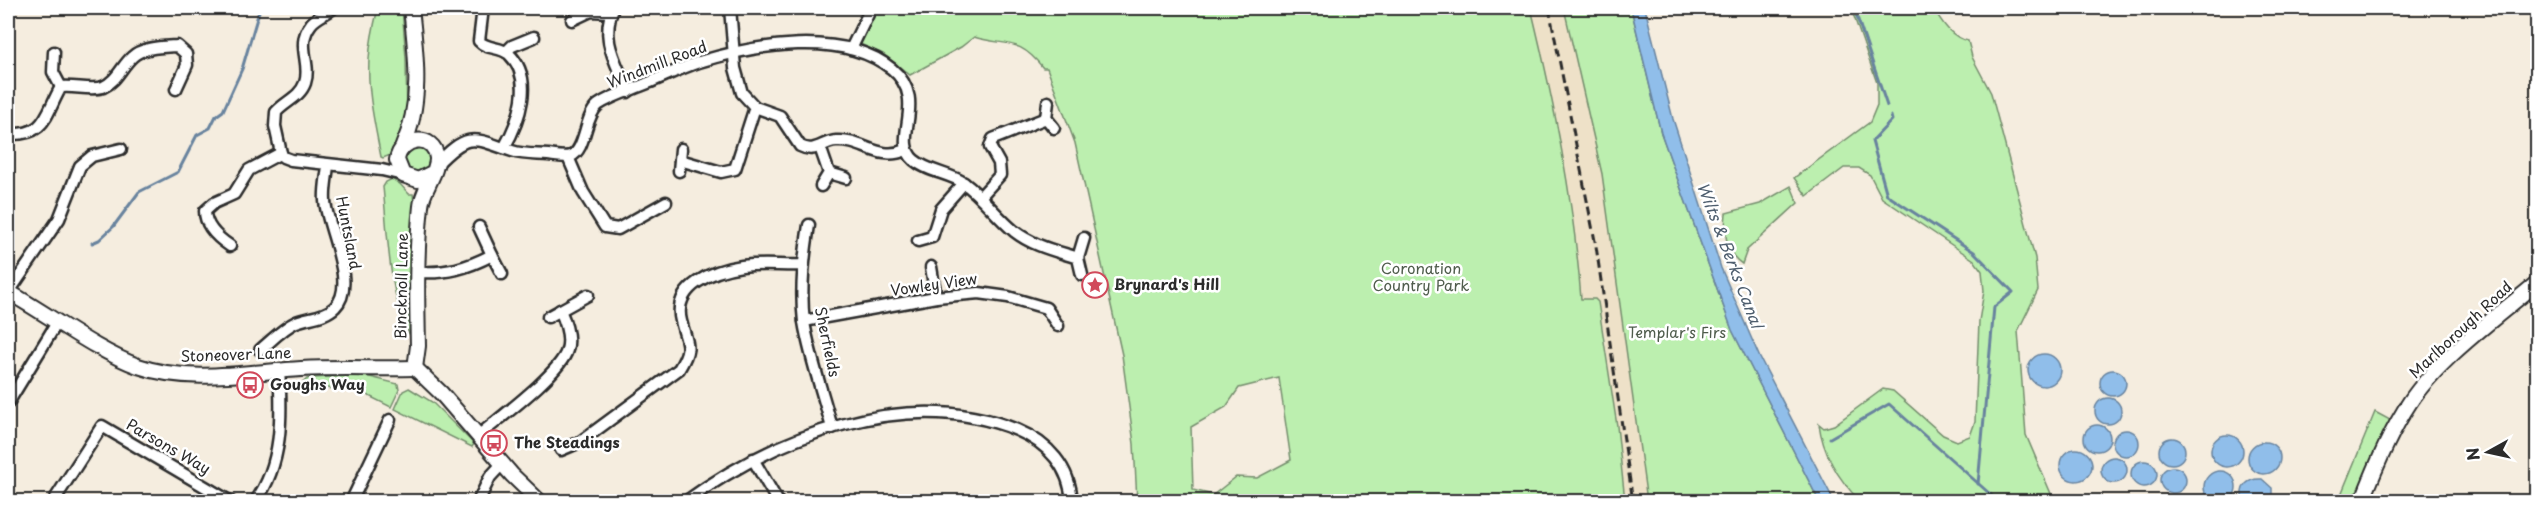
<svg xmlns="http://www.w3.org/2000/svg" width="2545" height="509" viewBox="0 0 2545 509" font-family="'Playpen Sans',sans-serif">
<style>
.built{fill:#eee1c8}
.green{fill:#bcefaf;stroke:#748d6d;stroke-width:1.5;fill-rule:evenodd}
.water{fill:#90beea;stroke:#68839e;stroke-width:1.5}
.lines{fill:none;stroke-linecap:round;stroke-linejoin:round}
.stream{stroke:#68839e;stroke-width:3}
.minor-casing{stroke:#2b2b2b;stroke-width:15}
.tertiary-casing{stroke:#2b2b2b;stroke-width:18}
.minor{stroke:#fff;stroke-width:10}
.tertiary{stroke:#fff;stroke-width:14}
.rail{stroke:#2b2b2b;stroke-width:3;stroke-dasharray:9 4.5;stroke-linecap:butt}
.labels{text-anchor:middle;stroke-width:5;stroke-linejoin:round;paint-order:stroke}
.street-label{font-size:15px;fill:#2b2b2b;stroke:#fff}
.park-label{font-size:15px;fill:#4f5c4c;stroke:#fff}
.poi-label{font-size:15px;font-weight:bold;fill:#2b2b2b;stroke:#fff;text-anchor:start}
.water-label{font-size:16px;font-style:italic;fill:#4e5e6e;stroke:#fff}
</style>
<rect width="100%" height="100%" fill="#f5eddf"/>
<filter id="ink" filterUnits="userSpaceOnUse"><feTurbulence type="fractalNoise" baseFrequency=".0167" numOctaves="2"/><feDisplacementMap in="SourceGraphic" scale="12" xChannelSelector="R" yChannelSelector="G"/><feConvolveMatrix kernelMatrix="1 2 1 2 8 2 1 2 1" color-interpolation-filters="sRGB"/></filter>
<g filter="url(#ink)">
<polygon class="built" points="1531,8 1564,8 1602,174 1647,501 1625,501 1605,339 1597,302 1595,299 1581,300 1566,179"/>
<g class="green">
<path d="M378 8H402L406 58 407 122 393 154 383 158 381 157C375 125 367 92 369 59 370 42 374 24 378 8Z"/>
<path d="M878 8H1531C1554 103 1574 201 1581 299H1595L1598 302 1617 426 1625 501H1137L1134 444 1122 355 1075 143 1047 68H1043C1018 36 1006 47 974 37L961 47 910 75 883 54 860 44ZM1279 378 1291 460 1257 478 1236 477 1213 495 1193 490 1191 427 1226 407 1239 388Z"/>
<polygon points="1564,8 1631,8 1661,133 1732,330 1819,501 1647,501 1602,174"/>
<path d="M1851 8H1933C1942 22 1950 37 1968 41L1972 57 1991 93 2035 258 2038 290 2018 331 2026 435 2052 496 2058 501H1860C1839 480 1823 455 1819 424L1824 428 1834 425 1883 389 1893 391 1943 435 1957 441 1970 436 1975 422 1979 321 1984 291 1982 271 1974 260 1882 198 1870 175 1859 168H1844L1807 196 1794 178 1870 122 1877 105V83Z"/>
<circle cx="417" cy="160" r="13"/>
<path d="M392 179 400 184 409 194H413L414 203 412 339C388 298 388 234 383 187L386 182Z"/>
<path d="M1791 186 1798 203 1747 250 1742 264C1726 254 1724 232 1726 213L1760 204Z"/>
<polygon points="362,375 398,384 399,390 391,407 353,388 296,389 307,379 312,378"/>
<polygon points="409,388 432,402 474,444 472,447 395,409 403,391"/>
<polygon points="2375,412 2390,420 2391,423 2359,501 2338,502"/>
</g>
<g class="water">
<polygon points="1631,8 1645,8 1673,119 1721,268 1760,358 1834,501 1819,501 1732,330 1661,133"/>
<circle cx="2044" cy="370" r="16"/>
<circle cx="2113" cy="383" r="13"/>
<circle cx="2108" cy="411" r="13"/>
<circle cx="2097" cy="438" r="13"/>
<circle cx="2126" cy="443" r="13"/>
<circle cx="2227" cy="451" r="16"/>
<circle cx="2172" cy="451" r="13"/>
<circle cx="2264" cy="458" r="16"/>
<circle cx="2076" cy="465" r="16"/>
<circle cx="2114" cy="470" r="13"/>
<circle cx="2144" cy="474" r="13"/>
<circle cx="2173" cy="480" r="13"/>
<circle cx="2220" cy="487" r="16"/>
<path d="M2262 479 2272 488V501H2243C2239 487 2247 478 2262 479Z"/>
</g>
<g class="lines">
<g class="stream">
<polyline points="1854,8 1887,106"/>
<polyline points="1891,116 1892,120 1872,141 1887,195 1974,252 2013,292 1994,307 1978,484"/>
<polyline points="92,243 99,240 113,227 139,192 178,172 197,135 210,128 216,116 223,111 242,69 260,8"/>
<polyline points="1830,438 1889,404 1999,502"/>
</g>
<g class="minor-casing">
<g id="minor">
<path d="M333 8C326 14 316 17 311 24 295 45 312 63 305 83 300 97 286 101 276 112L275 126 281 153 283 157 291 160 382 170 403 175"/>
<path d="M483 8 479 41C487 50 500 46 509 54 535 79 519 122 504 148"/>
<path d="M613 8C600 41 616 61 628 92"/>
<path d="M730 8 735 68 742 93 755 107 780 116 800 146C815 154 822 142 836 141 863 139 878 162 906 150"/>
<polyline points="572,20 591,11 611,12"/>
<polyline points="851,49 871,8"/>
<polyline points="54,52 53,72 61,87"/>
<polyline points="506,52 512,46 534,37"/>
<polyline points="1046,118 1048,102"/>
<path d="M8 134C46 136 45 115 61 87 74 85 90 91 103 87 117 81 121 67 132 57 142 47 163 47 177 46L186 54 187 65 176 89"/>
<polyline points="820,147 829,173 821,186"/>
<polyline points="568,157 583,192 605,227 618,229 666,202"/>
<polyline points="680,160 721,172 735,169 755,107"/>
<path d="M437 164C469 131 473 138 512 151 524 155 537 154 548 155 556 156 564 158 571 156 586 150 584 117 598 105 612 95 632 90 648 83 665 76 681 68 699 62 754 45 843 29 892 69 930 101 890 139 914 160 928 172 949 173 964 183 983 197 996 216 1014 231 1033 246 1056 251 1078 258L1082 275"/>
<polyline points="679,171 681,149"/>
<polyline points="829,173 846,178"/>
<polyline points="981,196 1000,175 999,163 990,147 993,139 1046,118 1054,128"/>
<path d="M809 225C804 257 800 289 804 322 810 358 823 393 832 428"/>
<polyline points="479,227 492,255"/>
<polyline points="918,241 932,237 941,209 964,183"/>
<path d="M230 246C218 238 205 226 205 211L214 203 234 194 249 170 281 153"/>
<polyline points="1078,258 1084,238"/>
<polyline points="931,267 936,297"/>
<path d="M418 272C446 274 467 268 492 255L502 274"/>
<polyline points="9,292 59,219 80,166 92,156 121,149"/>
<polyline points="548,317 588,295"/>
<polyline points="804,321 936,297 979,293 1008,297 1046,308 1058,326"/>
<path d="M260 350C271 341 283 328 296 322 309 317 325 317 335 307 358 285 327 228 325 201 324 189 327 177 328 165"/>
<polyline points="8,403 58,321"/>
<path d="M477 437C497 420 561 373 567 350 571 337 565 321 560 310"/>
<path d="M561 450 580 442 679 369C693 346 687 345 681 321 672 286 714 270 742 266 762 263 783 266 803 265"/>
<polyline points="753,459 778,502"/>
<polyline points="55,499 102,426 231,502"/>
<path d="M255 502C283 464 282 415 279 370"/>
<polyline points="351,502 390,420"/>
<polyline points="478,502 490,477 502,464"/>
<path d="M685 502C776 436 907 385 1017 430 1048 443 1070 467 1072 502"/>
</g>
</g>
<g class="tertiary-casing">
<g id="tertiary">
<path d="M403 146C423 102 416 54 411 8"/>
<path d="M8 292C48 314 96 351 138 366 189 384 249 372 301 369 339 367 377 369 415 368"/>
<path d="M415 368 418 346C417 300 416 252 421 206 422 191 438 172 437 158 434 132 400 137 397 160L403 175 418 180 432 173"/>
<polyline points="415,368 441,393 512,475 540,502"/>
<path d="M2362 502C2375 468 2390 432 2410 402 2439 358 2497 317 2538 282"/>
</g>
</g>
<use href="#minor" class="minor"/>
<use href="#tertiary" class="tertiary"/>
<polyline class="rail" points="1549,8 1596,246 1633,502"/>
</g>
</g>
<defs>
<g id="sight-ring" transform="scale(1.35)"><circle r="9.5" fill="#fff" stroke="#d1495b" stroke-width="1.5"/><path d="M0-6L1.8-2.2L6-1.7L2.9 1.2L3.7 5.4L0 3.3L-3.7 5.4L-2.9 1.2L-6-1.7L-1.8-2.2Z" fill="#d1495b"/></g>
<g id="bus-ring" transform="scale(1.35)"><circle r="9.5" fill="#fff" stroke="#d1495b" stroke-width="1.5"/><path d="M-5-6H5V4H4V6H2V4H-2V6H-4V4H-5ZM-3.5-4V0h7V-4ZM-3.5 1.2v1.5H-2V1.2ZM2 1.2v1.5H3.5V1.2Z" fill="#d1495b"/></g>
</defs>
<g fill-rule="evenodd">
<use href="#sight-ring" x="1095" y="285"/>
<use href="#bus-ring" x="250" y="385"/>
<use href="#bus-ring" x="494" y="443"/>
</g>
<g class="labels">
<g class="street-label">
<text transform="translate(657 65) rotate(-21)" y="5">Windmill Road</text>
<text transform="translate(348 233) rotate(79)" y="5">Huntsland</text>
<text transform="translate(934 285) rotate(-8)" y="5">Vowley View</text>
<text transform="translate(402 286) rotate(-89)" y="5">Bincknoll Lane</text>
<text transform="translate(2461 330) rotate(-43)" y="5">Marlborough Road</text>
<text transform="translate(827 342) rotate(78)" y="5">Sherfields</text>
<text transform="translate(236 355) rotate(-2)" y="5">Stoneover Lane</text>
<text transform="translate(168 447) rotate(30)" y="5">Parsons Way</text>
</g>
<g class="park-label">
<text x="1421" y="274">Coronation<tspan x="1421" dy="17">Country Park</tspan></text>
<text x="1677" y="338">Templar's Firs</text>
</g>
<g class="poi-label">
<text x="1114" y="290">Brynard's Hill</text>
<text x="270" y="390">Goughs Way</text>
<text x="514" y="448">The Steadings</text>
</g>
<g class="water-label">
<text transform="translate(1730 255) rotate(69)" y="6">Wilts &amp; Berks Canal</text>
</g>
</g>
<rect width="2545" height="509" fill="none" stroke="#fff" stroke-width="30"/>
<rect x="15" y="15" width="2515" height="479" fill="none" stroke="#2b2b2b" stroke-width="2" filter="url(#ink)"/>
<g transform="translate(2488 452) rotate(262)" stroke="#ffffff" stroke-width="4.5" paint-order="stroke">
<path d="M0-4.5L10 22L0 15L-10 22Z" fill="#2b2b2b"/>
<text y="-9" font-size="16" font-weight="bold" text-anchor="middle" fill="#2b2b2b">N</text>
</g>
</svg>
